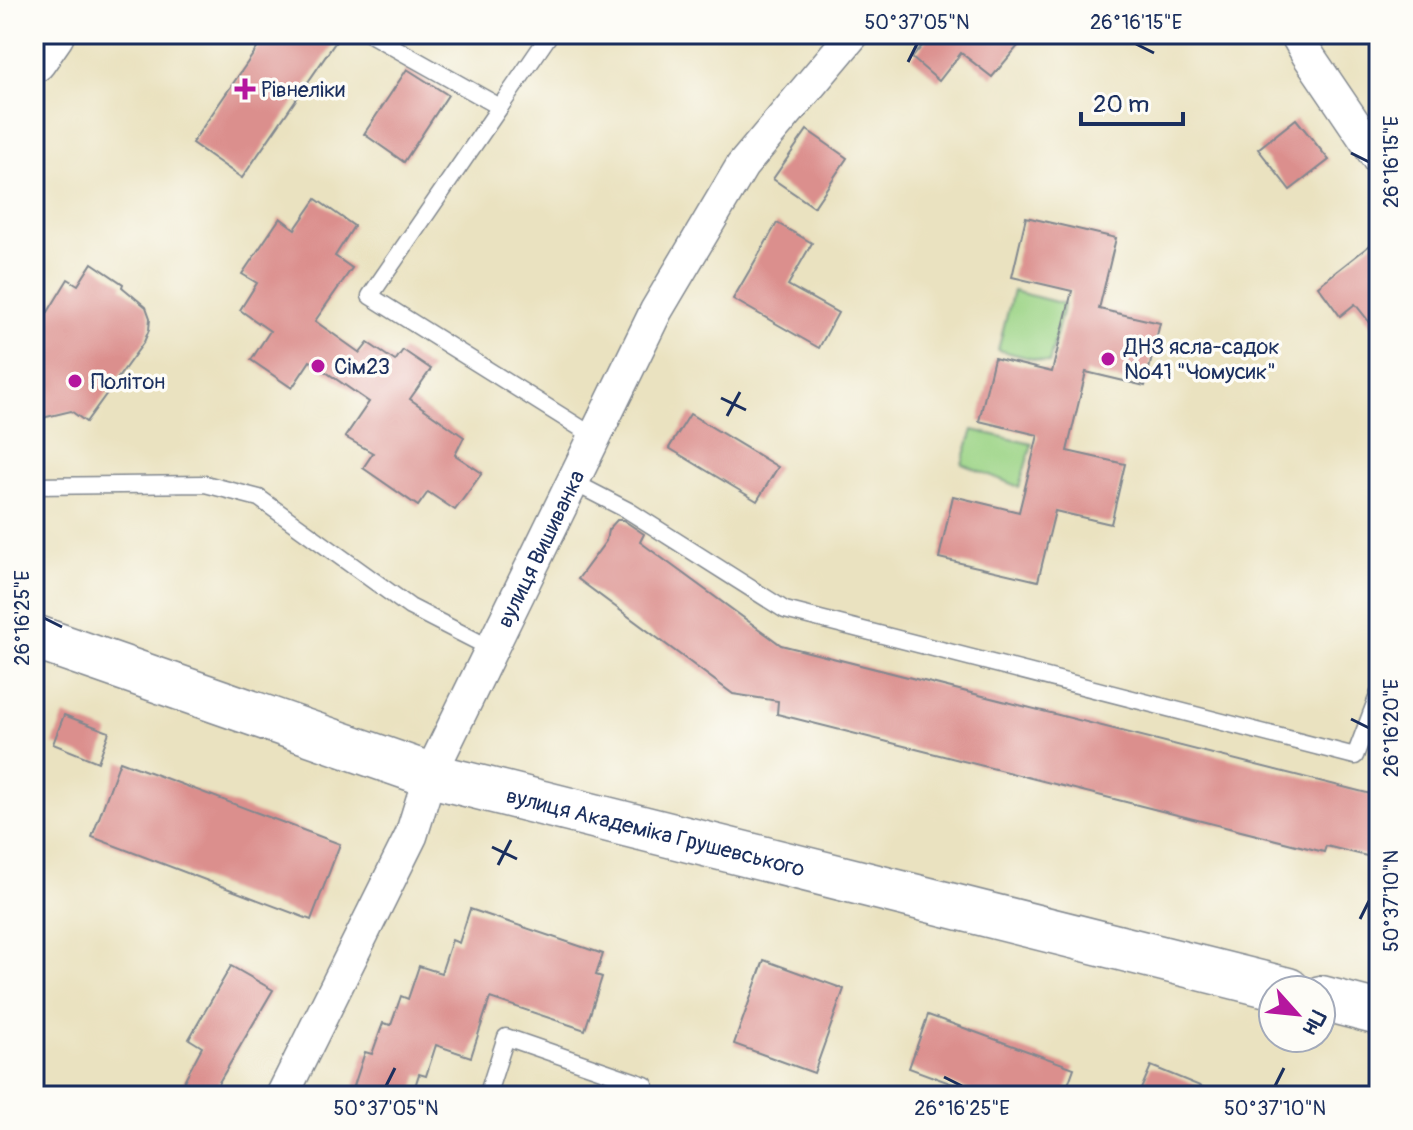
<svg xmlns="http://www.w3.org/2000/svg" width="1413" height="1130" viewBox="0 0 1413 1130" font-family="Pangolin,sans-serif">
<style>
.green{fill:#9cd486;stroke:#5c8272;stroke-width:2}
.building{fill:#db8f8d}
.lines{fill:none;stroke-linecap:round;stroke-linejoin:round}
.service-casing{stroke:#82888f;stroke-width:19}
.minor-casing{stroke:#82888f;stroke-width:35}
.primary-casing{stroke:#82888f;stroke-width:47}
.service{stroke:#fff;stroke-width:16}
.minor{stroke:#fff;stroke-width:32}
.primary{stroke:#fff;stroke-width:44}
.ticks{fill:none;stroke:#1b2f5e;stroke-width:3}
.poi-dot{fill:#b5179e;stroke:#fdfcf7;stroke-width:3}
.labels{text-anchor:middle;stroke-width:7;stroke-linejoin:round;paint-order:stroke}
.poi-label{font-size:22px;fill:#1b2f5e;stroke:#fdfcf7;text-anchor:start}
.street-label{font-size:22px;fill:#1b2f5e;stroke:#fdfcf7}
.neatline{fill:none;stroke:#1b2f5e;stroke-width:3}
.ticks-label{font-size:20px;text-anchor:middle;fill:#1b2f5e}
</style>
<rect width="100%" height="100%" fill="#fdfcf7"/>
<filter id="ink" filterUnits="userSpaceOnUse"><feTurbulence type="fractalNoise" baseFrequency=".0125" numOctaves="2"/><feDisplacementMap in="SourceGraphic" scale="16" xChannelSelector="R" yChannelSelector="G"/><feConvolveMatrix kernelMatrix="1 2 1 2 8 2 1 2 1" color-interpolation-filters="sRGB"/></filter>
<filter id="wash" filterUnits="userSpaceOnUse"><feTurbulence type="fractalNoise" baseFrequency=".006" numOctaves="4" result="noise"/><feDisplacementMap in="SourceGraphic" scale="32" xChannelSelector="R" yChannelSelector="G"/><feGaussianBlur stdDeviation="1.8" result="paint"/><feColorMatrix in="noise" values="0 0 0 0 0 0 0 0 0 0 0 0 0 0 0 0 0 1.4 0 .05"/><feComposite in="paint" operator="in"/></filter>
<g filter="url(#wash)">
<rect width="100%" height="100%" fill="#eae2c0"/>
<g class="green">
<polygon points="1013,291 1064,304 1049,363 998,350"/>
<polygon points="973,430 1032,444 1019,487 962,464"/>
</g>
<g id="blocks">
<g class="building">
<polygon points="267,34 341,34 242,178 192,143"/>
<polygon points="932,34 1028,34 992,77 961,53 939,81 912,58"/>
<polygon points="407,69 448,95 404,162 364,134"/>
<polygon points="1296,119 1329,160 1290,190 1258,149"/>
<polygon points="807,130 847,158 814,207 773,179"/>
<polygon points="316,199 354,226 335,256 352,268 315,321 360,353 368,343 395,361 403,350 431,369 410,399 464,437 455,455 482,473 455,510 428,492 418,506 363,468 373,453 345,437 369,402 310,361 292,388 251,360 270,331 240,310 257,283 242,274 280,218 295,229"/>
<polygon points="1026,217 1116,238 1099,309 1160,323 1145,386 1086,372 1067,451 1125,464 1111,524 1055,511 1038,581 939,558 953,496 1019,512 1038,435 979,421 994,358 1052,372 1072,291 1012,277"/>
<polygon points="777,223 812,243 788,285 838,313 819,348 733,299"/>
<polygon points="1379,238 1379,334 1355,304 1340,316 1318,286"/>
<polygon points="92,263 123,284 122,287 146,307 150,318 149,330 144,342 86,422 71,411 34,420 34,335 68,279 78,285"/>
<polygon points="690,414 778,467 757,501 669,448"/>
<polygon points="617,520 623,520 644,534 640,542 781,645 1379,796 1379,859 1326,846 1324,852 777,714 778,701 733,694 578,579 606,541 608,530"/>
<polygon points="64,715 109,732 98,762 53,744"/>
<polygon points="120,761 340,844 311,920 92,837"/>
<polygon points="470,909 603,954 596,975 602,977 585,1030 490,998 471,1057 436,1045 426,1076 419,1074 412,1096 359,1096 362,1088 354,1086 365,1052 372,1054 383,1023 391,1025 401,996 408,999 419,966 441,973 452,940 459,943"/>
<polygon points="764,960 844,989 814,1073 734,1044"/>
<polygon points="231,966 273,990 211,1096 176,1096 202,1047 189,1039"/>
<polygon points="928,1015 1074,1068 1064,1096 985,1096 909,1068"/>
<polygon points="1151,1066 1222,1095 1221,1096 1138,1096"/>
</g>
</g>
</g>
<g filter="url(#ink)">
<use href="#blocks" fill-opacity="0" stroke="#82888f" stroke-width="2"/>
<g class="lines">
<g class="service-casing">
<g id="service">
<polyline points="370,34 500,107 550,34"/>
<polyline points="500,107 370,296 595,437"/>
<polyline points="573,482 629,511 785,610 1355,756 1379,693"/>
<polyline points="34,486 205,484 259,498 410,607 492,649"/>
<polyline points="487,1096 506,1037 645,1085"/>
</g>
</g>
<g class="minor-casing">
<g id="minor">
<polyline points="1296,34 1308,55 1379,160"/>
<path id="s1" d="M282 1096 411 836 430 775 656 311 742 166 853 34"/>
</g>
</g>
<g class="primary-casing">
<g id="primary">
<polyline points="34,60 52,34"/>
<path id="s2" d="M34 637 430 775 1288 990"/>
<polyline points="1321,998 1379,1013"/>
</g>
</g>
<use href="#service" class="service"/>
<use href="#minor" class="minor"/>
<use href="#primary" class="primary"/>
</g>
</g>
<path class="ticks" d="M1136 44 1154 53M908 62 917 44M1351 153 1369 162M721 398 746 410M727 416 740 392M44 618 62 627M1351 719 1369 728M492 847 517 859M498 865 511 840M1360 919 1369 901M944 1077 962 1086M386 1086 395 1068M1275 1086 1284 1068"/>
<g class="poi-dot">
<path d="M241 77h8v8h8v8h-8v8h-8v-8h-8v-8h8z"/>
<circle cx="1108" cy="359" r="8"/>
<circle cx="318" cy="366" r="8"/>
<circle cx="75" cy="381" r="8"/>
</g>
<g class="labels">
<g class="poi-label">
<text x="261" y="97">Рівнеліки</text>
<text x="1124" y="354">ДНЗ ясла-садок<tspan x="1124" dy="25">№41 "Чомусик"</tspan></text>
<text x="334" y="374">Сім23</text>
<text x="91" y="389">Політон</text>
</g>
<g class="street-label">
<text dy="8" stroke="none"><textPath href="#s1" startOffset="606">вулиця Вишиванка</textPath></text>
<text dy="8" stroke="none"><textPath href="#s2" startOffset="652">вулиця Академіка Грушевського</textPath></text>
</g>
</g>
<rect width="1413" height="1130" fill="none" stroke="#fdfcf7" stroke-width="88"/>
<g transform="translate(1297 1014) rotate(117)"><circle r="38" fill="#fdfcf7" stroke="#a3aaba" stroke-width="2"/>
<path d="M0-6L14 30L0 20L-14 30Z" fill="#b5179e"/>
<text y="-12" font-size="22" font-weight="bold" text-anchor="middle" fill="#1b2f5e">Пн</text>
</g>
<path d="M1081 112v12h102v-12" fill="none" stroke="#1b2f5e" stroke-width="4"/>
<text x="1093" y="112" font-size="24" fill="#1b2f5e" stroke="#fdfcf7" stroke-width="6" paint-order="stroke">20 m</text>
<rect x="44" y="44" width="1325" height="1042" class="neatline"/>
<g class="ticks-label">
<text x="917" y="29">50°37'05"N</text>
<text x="1136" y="29">26°16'15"E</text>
<text transform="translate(1391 162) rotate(-90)" y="7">26°16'15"E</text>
<text transform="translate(22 618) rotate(-90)" y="7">26°16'25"E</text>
<text transform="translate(1391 728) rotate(-90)" y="7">26°16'20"E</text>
<text transform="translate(1391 901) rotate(-90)" y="7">50°37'10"N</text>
<text x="386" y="1115">50°37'05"N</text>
<text x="962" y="1115">26°16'25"E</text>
<text x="1275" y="1115">50°37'10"N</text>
</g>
</svg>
